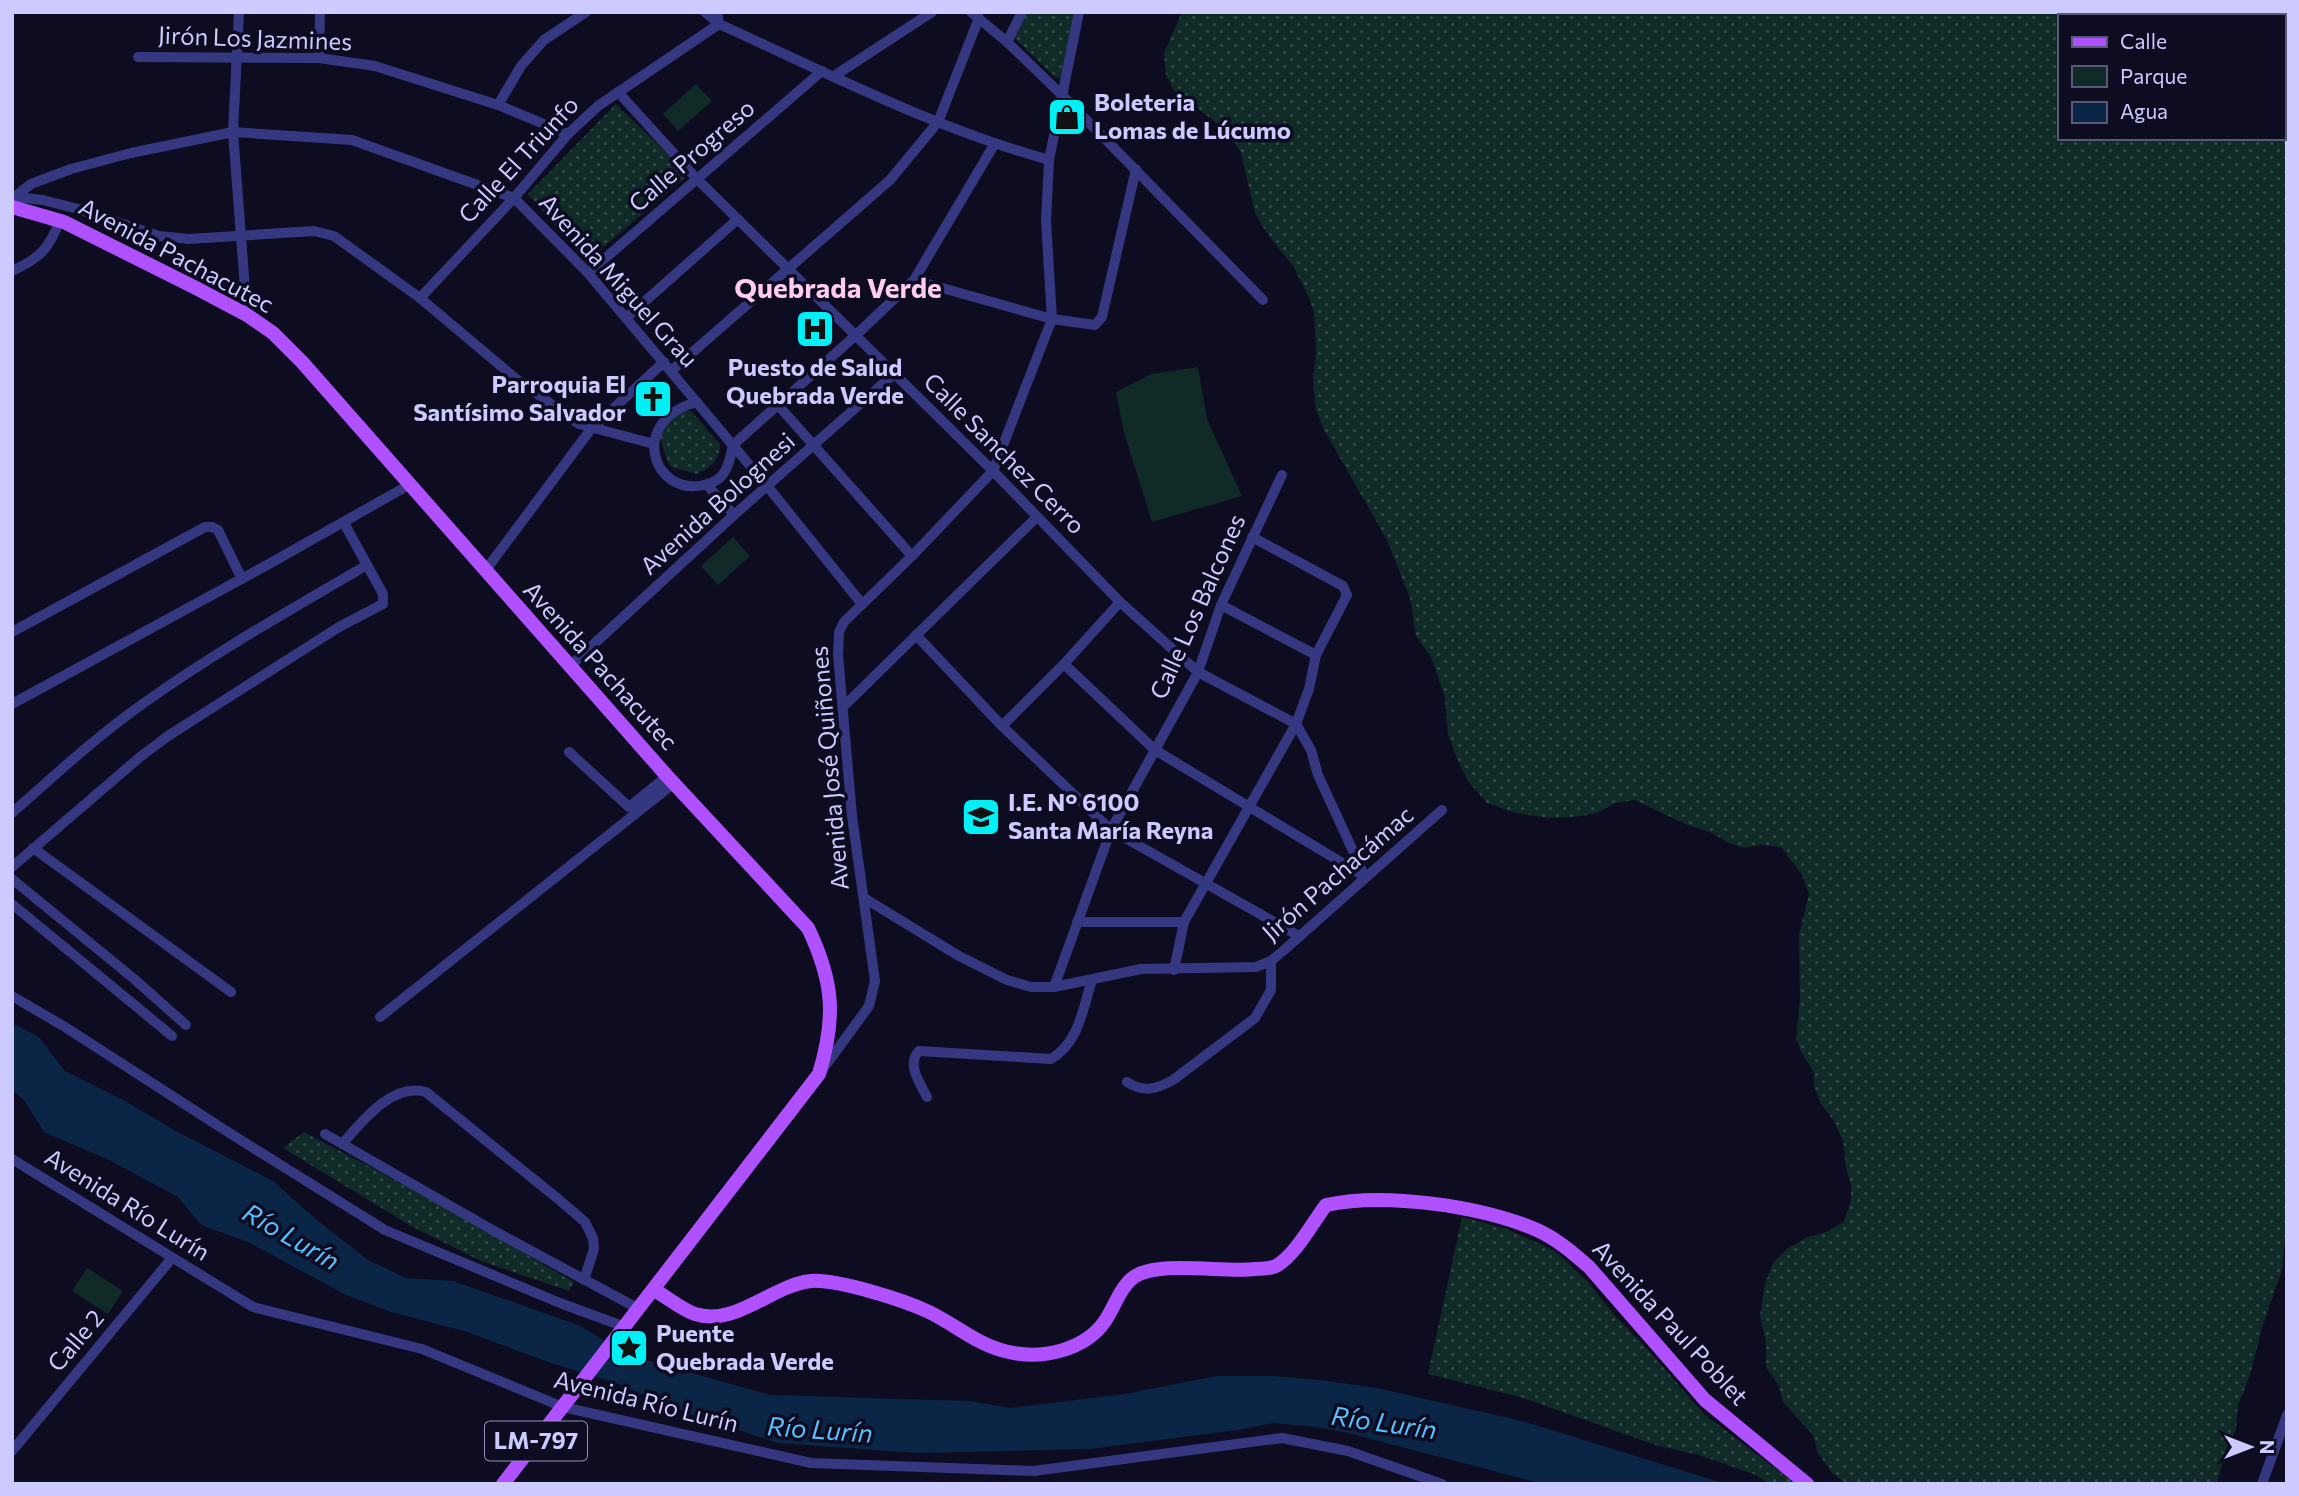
<svg xmlns="http://www.w3.org/2000/svg" width="2299" height="1496" viewBox="0 0 2299 1496" font-family="Commissioner,sans-serif">
<style>
.green{fill:url(#green-dots);fill-rule:evenodd}
.pitch{fill:#0f2a27}
.water{fill:#0a2545}
.lines{fill:none;stroke-linecap:round;stroke-linejoin:round}
.minor{stroke:#353880;stroke-width:10}
.major{stroke:#b051ff;stroke-width:14}
.labels{text-anchor:middle;stroke-width:7;stroke-linejoin:round;paint-order:stroke}
.shield{fill:#0e0c20;stroke:#9391bc;stroke-width:2}
.shield-label{font-size:23px;font-weight:bold;fill:#cccaff}
.street-label{font-size:24px;fill:#cccaff;stroke:#0e0c20}
.poi-label{font-size:24px;font-weight:bold;fill:#cccaff;stroke:#0e0c20;text-anchor:start}
.water-label{font-size:26px;font-style:italic;fill:#58bfff;stroke:#0e0c20}
.quarter-label{font-size:28px;font-weight:bold;fill:#ffccf1;stroke:#0e0c20}
</style>
<defs>
<pattern id="green-dots" width="8" height="8" patternUnits="userSpaceOnUse" patternTransform="scale(1.75)"><rect width="8" height="8" fill="#0f2a27"/><path d="M2 2h.1M6 6h.1" fill="none" stroke="#314847" stroke-width="1.8" stroke-linecap="round"/></pattern>
</defs>
<rect width="100%" height="100%" fill="#0e0c20"/>
<g class="green">
<polygon points="1027,12 1074,12 1061,78 1056,78 1013,37"/>
<path d="M1182 12H2287V1220L2282 1270 2262 1328 2250 1375 2238 1405 2236 1429 2225 1452 2217 1484H1847L1832 1473 1818 1453 1813 1435 1783 1402 1779 1386 1766 1367V1342L1760 1316 1765 1284 1773 1263 1788 1248 1808 1237 1829 1231 1844 1221 1851 1200V1186L1846 1167 1843 1141 1834 1121 1821 1104 1814 1086V1072L1802 1054 1796 1038 1800 999 1799 935 1809 894 1802 875 1781 847 1762 845 1744 848 1729 843 1712 833 1685 824 1635 800 1616 803 1594 814 1573 817 1548 818 1516 813 1487 803 1468 781 1457 759 1448 734 1445 698 1432 659 1416 636 1410 598 1387 540 1323 428 1315 407 1313 378 1316 353 1314 313 1309 297 1293 266 1266 232 1255 213 1241 153 1229 132 1174 91 1166 75 1164 53ZM2059 16H2283V138H2059Z"/>
<polygon points="616,104 689,174 586,262 528,194"/>
<path d="M687 411H691L720 444C720 460 710 469 696 474L671 467C665 456 662 447 660 434L674 415Z"/>
<polygon points="304,1132 416,1191 574,1282 569,1291 481,1261 411,1226 283,1148"/>
<polygon points="1462,1217 1507,1229 1555,1251 1588,1282 1617,1318 1643,1344 1704,1414 1796,1484 1769,1484 1756,1475 1699,1455 1655,1445 1523,1398 1428,1374"/>
</g>
<g class="pitch">
<polygon points="696,84 712,101 678,131 663,114"/>
<polygon points="1198,367 1207,419 1242,496 1152,522 1123,429 1116,392 1151,374"/>
<polygon points="733,537 750,556 718,585 701,566"/>
<polygon points="87,1268 123,1291 108,1314 72,1291"/>
</g>
<polygon class="water" points="12,1023 39,1037 65,1071 127,1102 174,1130 273,1181 318,1221 368,1260 406,1278 453,1281 581,1326 625,1354 770,1395 970,1401 1009,1408 1125,1394 1216,1376 1272,1376 1320,1380 1377,1388 1522,1421 1726,1484 1543,1484 1348,1433 1316,1427 1273,1423 1238,1430 1090,1449 916,1453 778,1443 674,1409 616,1383 554,1364 464,1331 391,1312 346,1295 250,1243 201,1225 178,1197 107,1159 44,1132 24,1100 12,1090"/>
<g class="lines">
<g class="minor">
<polyline points="239,12 233,132 247,315"/>
<path d="M705 12 719 24C827 73 934 128 1049 160"/>
<polyline points="971,12 1007,42 1062,95 1263,300"/>
<polyline points="1007,42 1022,12"/>
<polyline points="138,57 319,58 375,66 498,105 568,134"/>
<polyline points="319,58 320,12"/>
<polyline points="834,76 932,12"/>
<polyline points="618,92 697,179 993,471 1120,602 1198,672 1296,724 1311,750 1318,775 1365,877"/>
<polyline points="498,105 521,66 544,40 586,12"/>
<polyline points="15,197 43,200 78,209 159,236 189,239 314,231 334,236 420,298 515,378 579,424 654,444"/>
<polyline points="12,199 31,184 71,169 131,153 233,132 352,140 514,198 588,273 768,487 862,604"/>
<path d="M12 271C40 258 49 249 60 220"/>
<polyline points="588,273 822,71"/>
<polyline points="914,280 1052,319 1095,325 1102,317 1136,169"/>
<polyline points="420,298 514,198 568,134 598,106 719,24 717,12"/>
<polyline points="626,318 738,219"/>
<polyline points="671,371 890,180 938,122 979,18"/>
<path d="M697 402C627 421 653 497 704 485 713 483 721 479 725 471 730 463 731 453 733 445L855 336 914 280 994 145"/>
<polyline points="777,404 912,556"/>
<polyline points="707,485 734,515"/>
<polyline points="485,571 591,429 664,362"/>
<polyline points="1221,605 1316,655"/>
<polyline points="12,632 205,527 212,527 218,530 242,579"/>
<polyline points="916,635 1002,726 1111,830 1299,936"/>
<polyline points="1064,664 1155,750 1364,876"/>
<polyline points="570,666 734,515 894,374"/>
<polyline points="12,704 267,565 409,485"/>
<polyline points="844,706 1037,517"/>
<polyline points="1002,726 1064,664 1120,602"/>
<polyline points="569,752 629,807 667,776"/>
<path d="M12 813C55 775 97 736 144 703 215 652 292 609 367 565"/>
<polyline points="33,848 231,992"/>
<polyline points="12,867 140,757 168,736 339,627 383,604 383,594 344,523"/>
<polyline points="12,879 133,978 186,1025"/>
<polyline points="864,898 959,956 1007,980 1031,987 1054,987 1141,969 1256,967 1271,961 1283,951 1442,810"/>
<polyline points="12,904 172,1036"/>
<polyline points="1077,922 1184,922"/>
<polyline points="1174,970 1184,922 1296,724 1309,689 1316,655 1347,595 1343,586 1252,537"/>
<polyline points="1054,987 1111,830 1198,672 1221,605 1282,475"/>
<polyline points="12,996 65,1027 231,1134 385,1230 560,1303 625,1327"/>
<polyline points="380,1017 674,783"/>
<polyline points="823,1069 869,1006 875,981 852,816 838,655 839,632 844,622 912,556 993,471 1052,319 1046,221 1049,160 1079,12"/>
<path d="M1127 1082C1143 1093 1157 1089 1173 1080L1255 1018 1271 990V961"/>
<path d="M927 1097C920 1083 906 1064 919 1051L1051 1059C1079 1043 1083 1008 1092 980"/>
<polyline points="325,1134 496,1232 639,1309"/>
<path d="M342 1144C362 1122 392 1082 426 1092L557 1198 585 1222 593 1238 594 1249 584 1280"/>
<polyline points="12,1159 253,1307 422,1349 563,1407 811,1463 1034,1471 1282,1438 1348,1451 1442,1484"/>
<polyline points="12,1451 172,1258"/>
<polyline points="2262,1484 2287,1415"/>
</g>
<g class="major">
<path d="M12 207 64 222 196 288 247 315 273 333 302 362 667 776 808 928C834 982 836 1018 819 1074L503 1484"/>
<path d="M654 1290C667 1297 681 1309 695 1314 736 1327 772 1285 811 1281 837 1279 904 1300 929 1312 956 1325 979 1346 1009 1352 1042 1360 1085 1350 1105 1321 1114 1308 1120 1287 1134 1277 1159 1260 1225 1273 1255 1269 1262 1269 1270 1269 1276 1266 1295 1256 1313 1222 1326 1205 1385 1192 1481 1206 1537 1230 1557 1239 1573 1253 1589 1267L1705 1400 1807 1484"/>
</g>
</g>
<defs>
<g id="shop-square" transform="scale(2.0125)"><rect x="-9" y="-9" width="18" height="18" rx="4" fill="#00f0f5" stroke="#0e0c20"/><path d="M-5-2.5h2.3a2.7 3.5 0 0 1 5.4 0H5L5.5 6h-11ZM-1.5-2.5h3a1.5 2.3 0 0 0-3 0Z" fill="#111"/></g>
<g id="hospital-square" transform="scale(2.0125)"><rect x="-9" y="-9" width="18" height="18" rx="4" fill="#00f0f5" stroke="#0e0c20"/><path d="M-5-5h3v3.5h4V-5h3V5h-3V1.5h-4V5h-3Z" fill="#111"/></g>
<g id="church-square" transform="scale(2.0125)"><rect x="-9" y="-9" width="18" height="18" rx="4" fill="#00f0f5" stroke="#0e0c20"/><path d="M-1.2-6h2.4v3.5h3.3v2.4h-3.3V6h-2.4V-.1h-3.3v-2.4h3.3Z" fill="#111"/></g>
<g id="school-square" transform="scale(2.0125)"><rect x="-9" y="-9" width="18" height="18" rx="4" fill="#00f0f5" stroke="#0e0c20"/><path d="M0-5L7-2L0 1L-7-2ZM-4 1L0 2.5L4 1V4Q0 6-4 4Z" fill="#111"/></g>
<g id="sight-square" transform="scale(2.0125)"><rect x="-9" y="-9" width="18" height="18" rx="4" fill="#00f0f5" stroke="#0e0c20"/><path d="M0-6L1.8-2.2L6-1.7L2.9 1.2L3.7 5.4L0 3.3L-3.7 5.4L-2.9 1.2L-6-1.7L-1.8-2.2Z" fill="#111"/></g>
</defs>
<g fill-rule="evenodd">
<use href="#shop-square" x="1067" y="117"/>
<use href="#hospital-square" x="815" y="329"/>
<use href="#church-square" x="653" y="399"/>
<use href="#school-square" x="981" y="817"/>
<use href="#sight-square" x="629" y="1348"/>
</g>
<g class="labels">
<rect class="shield" x="485" y="1421.5" width="102" height="39" rx="5"/>
<g class="shield-label">
<text x="536" y="1449">LM-797</text>
</g>
<g class="street-label">
<text transform="translate(255 39) rotate(2)" y="8">Jirón Los Jazmines</text>
<text transform="translate(692 156) rotate(-41)" y="8">Calle Progreso</text>
<text transform="translate(519 160) rotate(-47)" y="8">Calle El Triunfo</text>
<text transform="translate(176 256) rotate(28)" y="8">Avenida Pachacutec</text>
<text transform="translate(618 281) rotate(48)" y="8">Avenida Miguel Grau</text>
<text transform="translate(1004 454) rotate(45)" y="8">Calle Sanchez Cerro</text>
<text transform="translate(718 504) rotate(-42)" y="8">Avenida Bolognesi</text>
<text transform="translate(1198 607) rotate(-66)" y="8">Calle Los Balcones</text>
<text transform="translate(600 666) rotate(48)" y="8">Avenida Pachacutec</text>
<text transform="translate(830 768) rotate(-95)" y="8">Avenida José Quiñones</text>
<text transform="translate(1338 874) rotate(-41)" y="8">Jirón Pachacámac</text>
<text transform="translate(127 1205) rotate(32)" y="8">Avenida Río Lurín</text>
<text transform="translate(1670 1323) rotate(47)" y="8">Avenida Paul Poblet</text>
<text transform="translate(76 1341) rotate(-50)" y="8">Calle 2</text>
<text transform="translate(646 1402) rotate(14)" y="8">Avenida Río Lurín</text>
</g>
<g class="poi-label">
<text x="1094" y="111">Boleteria<tspan x="1094" dy="28">Lomas de Lúcumo</tspan></text>
<text x="815" y="376" text-anchor="middle">Puesto de Salud<tspan x="815" dy="28">Quebrada Verde</tspan></text>
<text x="626" y="393" text-anchor="end">Parroquia El<tspan x="626" dy="28">Santísimo Salvador</tspan></text>
<text x="1008" y="811">I.E. N° 6100<tspan x="1008" dy="28">Santa María Reyna</tspan></text>
<text x="656" y="1342">Puente<tspan x="656" dy="28">Quebrada Verde</tspan></text>
</g>
<g class="water-label">
<text transform="translate(291 1237) rotate(30)" y="9">Río Lurín</text>
<text transform="translate(1384 1423) rotate(8)" y="9">Río Lurín</text>
<text transform="translate(820 1430) rotate(4)" y="9">Río Lurín</text>
</g>
<g class="quarter-label">
<text x="838" y="298">Quebrada Verde</text>
</g>
</g>
<rect width="2299" height="1496" fill="none" stroke="#cccaff" stroke-width="28"/>
<rect x="2058" y="14" width="228" height="126" fill="#0e0c20" stroke="#5a5879" stroke-width="2"/>
<rect x="2072" y="37" width="35" height="10" fill="#b051ff" stroke="#5a5879" stroke-width="2"/>
<text x="2120" y="49" font-size="21" fill="#cccaff">Calle</text>
<rect x="2072" y="66" width="35" height="21" fill="#0f2a27" stroke="#5a5879" stroke-width="2"/>
<text x="2120" y="84" font-size="21" fill="#cccaff">Parque</text>
<rect x="2072" y="102" width="35" height="21" fill="#0a2545" stroke="#5a5879" stroke-width="2"/>
<text x="2120" y="119" font-size="21" fill="#cccaff">Agua</text>
<g transform="translate(2250 1447) rotate(90)" stroke="#0e0c20" stroke-width="5" paint-order="stroke">
<path d="M0-5L12 26L0 18L-12 26Z" fill="#cccaff"/>
<text y="-10" font-size="19" font-weight="bold" text-anchor="middle" fill="#cccaff">N</text>
</g>
</svg>
